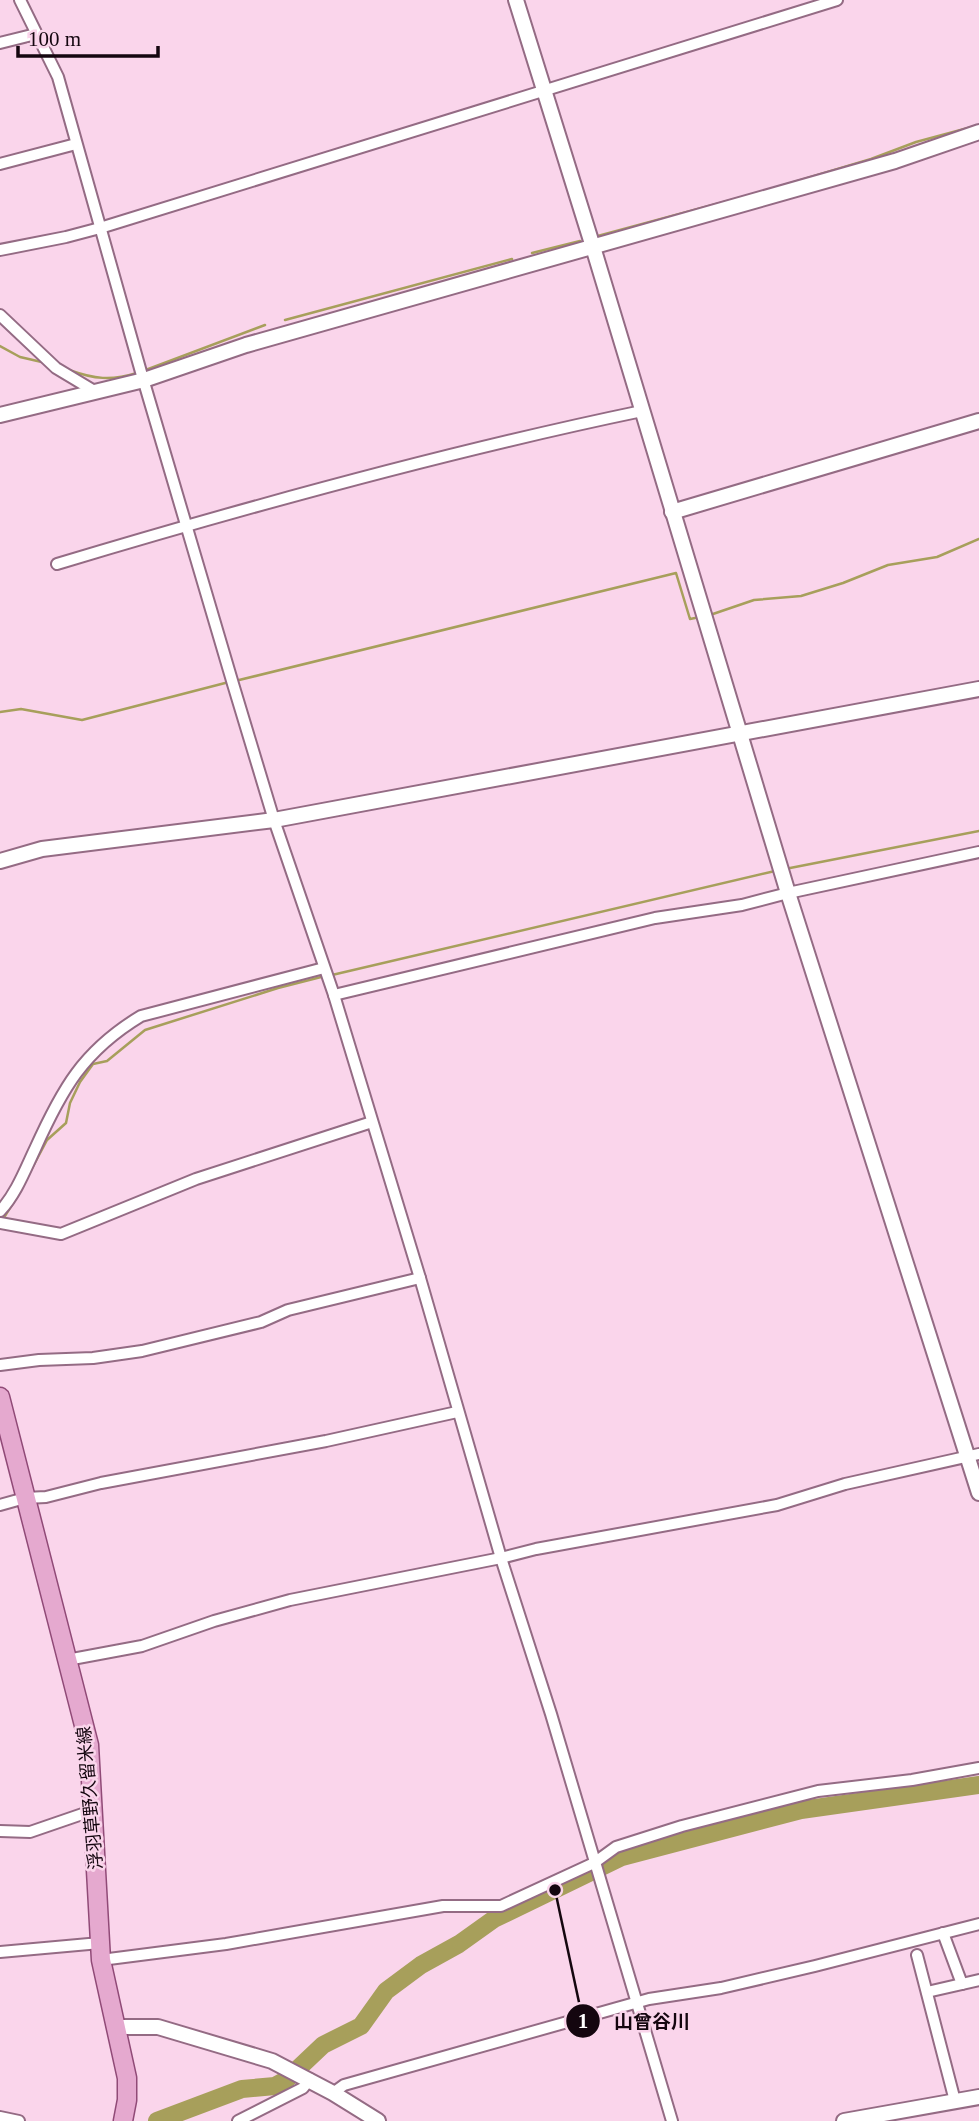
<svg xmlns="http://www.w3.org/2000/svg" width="979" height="2121" viewBox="0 0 979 2121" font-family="'Times New Roman','Noto Sans JP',serif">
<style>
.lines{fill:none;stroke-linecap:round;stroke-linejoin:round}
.stream{stroke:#a79f5b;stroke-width:2.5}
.river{stroke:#a79f5b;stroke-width:18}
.minor-casing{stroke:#946b84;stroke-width:14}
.tertiary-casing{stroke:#946b84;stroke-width:18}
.primary-casing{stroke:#904a77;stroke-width:21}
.minor{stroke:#fff;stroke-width:10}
.tertiary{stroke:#fff;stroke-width:14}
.primary{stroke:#e5a9cf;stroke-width:18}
.labels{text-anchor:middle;stroke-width:5;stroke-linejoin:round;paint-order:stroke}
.street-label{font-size:18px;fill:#14060f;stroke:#fad5eb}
.leader{fill:none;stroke:#14060f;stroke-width:2.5}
.callout-dot{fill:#14060f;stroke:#fad5eb;stroke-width:2.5}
.mark-label{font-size:21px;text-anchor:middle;font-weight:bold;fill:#fff}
.callout-label{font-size:19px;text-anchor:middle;font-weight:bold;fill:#14060f;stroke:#fad5eb;stroke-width:5;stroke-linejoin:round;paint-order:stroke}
</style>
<rect width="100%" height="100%" fill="#fad5eb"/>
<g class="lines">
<g class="stream">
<polyline points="594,237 757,193 871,159 916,142 979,125"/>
<polyline points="532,253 580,241"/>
<polyline points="285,320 512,259"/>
<polyline points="0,346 20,357 46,363"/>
<path d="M69 370C94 379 111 381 137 373"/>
<polyline points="143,371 265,325"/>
<polyline points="710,615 754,600 801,596 843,583 888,565 937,557 979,539"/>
<polyline points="235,681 676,573 690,619 695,618"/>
<polyline points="0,712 21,709 82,720 229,682"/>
<polyline points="785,869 979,831"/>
<polyline points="332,975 775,871"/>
<polyline points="29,1174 47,1140 66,1123 70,1103 80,1082 93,1064 107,1061 145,1030 278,988 325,976"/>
<polyline points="3,1219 20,1192"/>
</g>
<polyline class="river" points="157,2121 242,2089 275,2086 286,2080 323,2045 361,2026 386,1991 421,1965 459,1944 494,1919 622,1857 801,1810 979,1785"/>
<g class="minor-casing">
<g id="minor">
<polyline points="20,0 58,77 141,372 233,684 274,820 334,995 420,1278 501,1558 551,1714 672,2121"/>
<polyline points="0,43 36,34"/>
<polyline points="0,164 76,144"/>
<polyline points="0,250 66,237 100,228 837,0"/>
<polyline points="0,315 56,368 96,392"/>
<path d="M57 564C250 506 445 452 642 411"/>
<polyline points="334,995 655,918 742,905 788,893 979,852"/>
<path d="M0 1211C16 1194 25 1170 35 1149 62 1089 83 1051 141 1016L324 968"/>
<polyline points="0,1223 61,1234 196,1179 372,1122"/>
<polyline points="0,1365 39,1360 93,1358 142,1351 261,1322 288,1310 420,1278"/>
<polyline points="0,1505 25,1498 46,1497 101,1483 326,1441 457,1412"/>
<polyline points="67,1660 142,1646 214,1621 290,1600 501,1558 536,1549 777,1505 845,1484 979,1454"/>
<polyline points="0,1831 30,1832 94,1810"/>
<polyline points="943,1933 962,1984"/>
<polyline points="0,1952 100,1943"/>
<polyline points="917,1955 955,2101"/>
<polyline points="101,1960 226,1944 443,1906 501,1906 594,1863 616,1847 682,1826 818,1791 912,1780 979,1768"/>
<polyline points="927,1992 979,1980"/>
<polyline points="333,2093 344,2085 649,1999 721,1988 815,1966 979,1924"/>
<polyline points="0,2117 19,2121"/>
<polyline points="238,2121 303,2088 310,2079"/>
</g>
</g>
<g class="tertiary-casing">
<g id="tertiary">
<polyline points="516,0 593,247 788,893 979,1493"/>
<polyline points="0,415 144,380 246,345 895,161 979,132"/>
<polyline points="672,512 979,421"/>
<polyline points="0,861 42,849 274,820 979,689"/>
<polyline points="117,2027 158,2027 272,2061 333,2093 378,2121"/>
<polyline points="844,2121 979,2097"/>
</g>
</g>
<g class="primary-casing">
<polyline id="primary" points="0,1397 89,1745 101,1960 127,2078 127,2100 123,2121"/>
</g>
<use href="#minor" class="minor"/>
<use href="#tertiary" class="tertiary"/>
<use href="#primary" class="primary"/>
</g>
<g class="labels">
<g class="street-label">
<text transform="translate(90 1798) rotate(-95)" y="6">浮羽草野久留米線</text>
</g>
</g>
<path class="leader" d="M555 1890L583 2021"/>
<g class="callout-dot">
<circle cx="555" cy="1890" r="7"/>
<circle cx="583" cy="2021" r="18"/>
</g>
<g class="mark-label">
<text x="583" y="2028">1</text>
</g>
<g class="callout-label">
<text x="652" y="2028">山曾谷川</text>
</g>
<path d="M18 46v10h140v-10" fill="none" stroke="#14060f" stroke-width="3.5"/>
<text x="28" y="46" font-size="21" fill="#14060f" stroke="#fad5eb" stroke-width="5" paint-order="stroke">100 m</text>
</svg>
